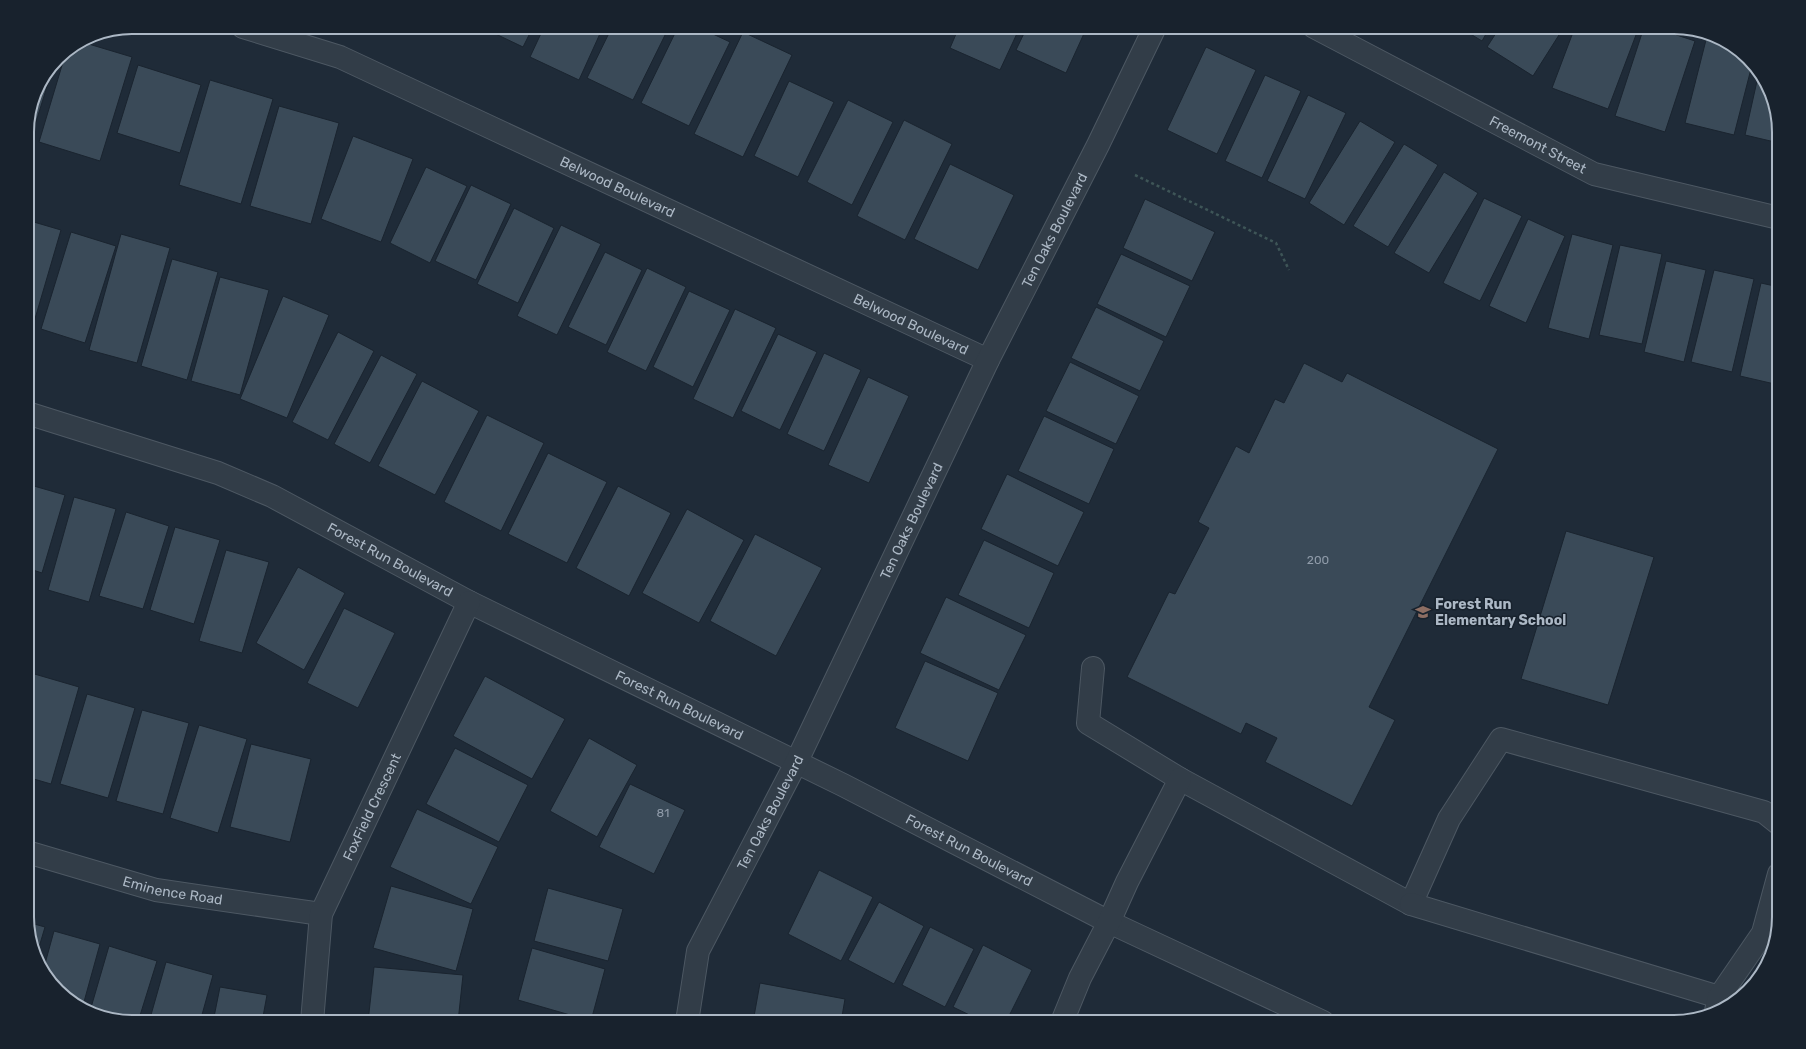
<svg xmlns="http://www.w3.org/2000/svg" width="1806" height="1049" viewBox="0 0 1806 1049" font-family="Rubik,sans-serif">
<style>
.building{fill:#3a4a58;stroke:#1a242f}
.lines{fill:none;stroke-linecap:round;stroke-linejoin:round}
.minor-casing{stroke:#4d5863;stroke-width:24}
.path{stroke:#3e5557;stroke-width:2.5;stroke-dasharray:3 3;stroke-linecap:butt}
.minor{stroke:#323d48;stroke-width:22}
.labels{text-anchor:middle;stroke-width:3;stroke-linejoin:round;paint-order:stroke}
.number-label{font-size:12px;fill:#909caa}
.street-label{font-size:14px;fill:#acb8c5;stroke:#18222d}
.poi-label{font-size:14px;font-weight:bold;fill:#acb8c5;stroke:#18222d;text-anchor:start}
.rim{fill:none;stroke:#acb8c5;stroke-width:2}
</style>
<rect width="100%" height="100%" fill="#1f2b38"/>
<g class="building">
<polygon points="481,27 533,27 523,47"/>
<polygon points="544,27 603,27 579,80 530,57"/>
<polygon points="612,27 669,27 633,100 587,78"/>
<polygon points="678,27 698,27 730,42 689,126 641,103"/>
<polygon points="939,27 954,27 951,33"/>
<polygon points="959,27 1020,27 1000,70 950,48"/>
<polygon points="1027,27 1087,27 1066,73 1016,50"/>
<polygon points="1459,27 1490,27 1482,41"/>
<polygon points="1500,27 1564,27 1533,76 1487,47"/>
<polygon points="1575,27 1639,27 1608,109 1552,88"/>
<polygon points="1644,27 1652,27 1695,41 1665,132 1615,116"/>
<polygon points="743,32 792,55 743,157 694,134"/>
<polygon points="1707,36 1726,41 1752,65 1734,135 1685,123"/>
<polygon points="82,42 132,57 100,161 39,142 66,52"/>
<polygon points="1206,47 1256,70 1217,154 1167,130"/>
<polygon points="54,64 36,122 29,120 35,92"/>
<polygon points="138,65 201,85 180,153 117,133"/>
<polygon points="1759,72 1761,74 1779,125 1779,143 1745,135"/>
<polygon points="1265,75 1301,91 1262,178 1225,161"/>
<polygon points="210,80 273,99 241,204 179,185"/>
<polygon points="789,81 834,102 798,177 754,156"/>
<polygon points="1308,95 1346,113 1305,199 1267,181"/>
<polygon points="848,100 893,122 852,205 807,182"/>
<polygon points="279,106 339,123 311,224 250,206"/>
<polygon points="904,120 952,144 905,240 857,216"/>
<polygon points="1360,121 1395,142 1344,225 1309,203"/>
<polygon points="353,136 413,159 381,242 321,219"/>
<polygon points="1404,144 1438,165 1388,247 1353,226"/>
<polygon points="950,164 1014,195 978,270 914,239"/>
<polygon points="426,167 467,186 430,263 390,243"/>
<polygon points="1444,172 1478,193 1429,273 1394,253"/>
<polygon points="471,185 511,204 476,280 435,261"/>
<polygon points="1484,198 1522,216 1480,301 1443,283"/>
<polygon points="1145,199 1215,232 1192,281 1123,248"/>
<polygon points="514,208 554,228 518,303 477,284"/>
<polygon points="1528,219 1565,236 1526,323 1489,306"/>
<polygon points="27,220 61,230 32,329 27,328"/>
<polygon points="561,225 601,244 557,335 517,316"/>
<polygon points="71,232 116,246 85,343 41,329"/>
<polygon points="121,234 170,248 137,363 89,350"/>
<polygon points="1572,234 1613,245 1589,339 1548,328"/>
<polygon points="1620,245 1662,254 1642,344 1599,335"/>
<polygon points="605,252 642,270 606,345 568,327"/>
<polygon points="1121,254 1190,286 1166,337 1097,304"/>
<polygon points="172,259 218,272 187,380 141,366"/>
<polygon points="1666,261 1706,270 1684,362 1644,352"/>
<polygon points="647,268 686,287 646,371 607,352"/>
<polygon points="1714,270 1754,279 1732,372 1691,362"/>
<polygon points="220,277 269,290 240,395 191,381"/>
<polygon points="1761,283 1779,287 1779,385 1740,376"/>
<polygon points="689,291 730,310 693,387 653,367"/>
<polygon points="283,296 329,315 287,418 240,399"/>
<polygon points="1096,307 1164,341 1140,391 1071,358"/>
<polygon points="735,309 776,328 733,418 693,399"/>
<polygon points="338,332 374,351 328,440 292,422"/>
<polygon points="778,334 817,352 780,430 741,411"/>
<polygon points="824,353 861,370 824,451 787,434"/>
<polygon points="381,355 417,374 370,463 334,444"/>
<polygon points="1070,362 1139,396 1116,444 1046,411"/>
<polygon points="1304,363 1342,382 1347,373 1498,449 1369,707 1395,720 1352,806 1265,762 1277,738 1246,723 1241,734 1127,677 1169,592 1175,594 1209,528 1198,522 1236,446 1249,453 1275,399 1284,403"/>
<polygon points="868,377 909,396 869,483 828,465"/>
<polygon points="422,381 479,411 435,495 378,466"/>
<polygon points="487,415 544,443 501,531 444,502"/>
<polygon points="1044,416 1114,449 1089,504 1018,471"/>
<polygon points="548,453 607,482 567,563 508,534"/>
<polygon points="1007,474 1084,512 1058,566 981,529"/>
<polygon points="27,484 65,495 42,573 27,568"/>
<polygon points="618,486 671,513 629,596 576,568"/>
<polygon points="74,497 116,509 89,602 48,590"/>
<polygon points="687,509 744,540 699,623 642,593"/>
<polygon points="126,512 169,526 143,609 99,596"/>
<polygon points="175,527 220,540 194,624 150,610"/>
<polygon points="1566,531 1654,557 1608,705 1521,679"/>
<polygon points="755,534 822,568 776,656 710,621"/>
<polygon points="984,540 1054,573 1029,628 958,595"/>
<polygon points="226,550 269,562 242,653 199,641"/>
<polygon points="298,567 345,593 304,670 256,643"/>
<polygon points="946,597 1026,635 999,690 920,653"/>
<polygon points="344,608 395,633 358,708 307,683"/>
<polygon points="925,661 998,693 968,761 895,728"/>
<polygon points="31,673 79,687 51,784 27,777 27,688"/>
<polygon points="485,676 565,719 532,779 453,736"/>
<polygon points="87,694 135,708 108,798 60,784"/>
<polygon points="142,710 189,723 163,814 116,801"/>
<polygon points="199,725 247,739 218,833 170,818"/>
<polygon points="589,738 637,765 597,837 550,811"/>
<polygon points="251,744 311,759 290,842 230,827"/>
<polygon points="455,748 528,785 499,842 426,804"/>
<polygon points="630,784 685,810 654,874 599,847"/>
<polygon points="417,809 498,847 471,904 390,867"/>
<polygon points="819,870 873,897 841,961 788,934"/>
<polygon points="391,886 473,909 456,971 373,948"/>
<polygon points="548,888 623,909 608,961 534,941"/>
<polygon points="879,902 924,926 894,984 848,960"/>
<polygon points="27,922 45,927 37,954 27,924"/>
<polygon points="930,927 974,949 945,1007 902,985"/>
<polygon points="54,931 100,944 82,1009 45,975 43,971"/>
<polygon points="983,945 1032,970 1006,1022 984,1022 953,1007"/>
<polygon points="109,946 157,961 138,1022 132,1022 90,1011"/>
<polygon points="532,948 605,969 591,1021 518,1000"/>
<polygon points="166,962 213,975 200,1022 149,1022"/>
<polygon points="374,967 463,975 458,1022 368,1022"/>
<polygon points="760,983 845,999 841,1022 753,1022"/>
<polygon points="220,987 267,995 262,1022 213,1022"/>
</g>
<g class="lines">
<g class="minor-casing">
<g id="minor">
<path id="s1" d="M243 27 340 57 988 360"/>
<path id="s2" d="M1314 27 1594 174 1779 218"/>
<path id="s3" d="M27 413 218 473 272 496 469 602 843 785 1109 922 1323 1022"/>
<polyline points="1093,668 1088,723 1180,779 1411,904 1449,819 1501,739 1764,812 1779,824"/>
<path id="s4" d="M27 852 156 890 321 914"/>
<polyline points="1411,904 1719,997"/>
<polyline points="1716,1011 1719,997 1763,933 1779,874"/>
<path id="s5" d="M312 1022 321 914 469 602"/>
<path id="s6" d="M687 1022 698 951 796 763 988 360 1098 145 1155 27"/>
<polyline points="1062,1022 1080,978 1109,922 1127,882 1180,779"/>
</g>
</g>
<polyline class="path" points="1135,175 1276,243 1289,270"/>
<use href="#minor" class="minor"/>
</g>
<defs>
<g id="school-bare" transform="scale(1.2)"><path d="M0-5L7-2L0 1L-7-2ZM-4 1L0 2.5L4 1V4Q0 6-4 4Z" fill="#8d6e63" stroke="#18222d" stroke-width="2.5" paint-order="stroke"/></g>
</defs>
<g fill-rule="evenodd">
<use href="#school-bare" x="1423" y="612"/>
</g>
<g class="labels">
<g class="number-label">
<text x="1318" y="564">200</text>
<text x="663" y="817">81</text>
</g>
<g class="street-label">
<text dy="5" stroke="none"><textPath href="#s2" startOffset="253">Freemont Street</textPath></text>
<text dy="5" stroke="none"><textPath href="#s1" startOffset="408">Belwood Boulevard</textPath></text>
<text dy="5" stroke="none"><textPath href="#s6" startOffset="876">Ten Oaks Boulevard</textPath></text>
<text dy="5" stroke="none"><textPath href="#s1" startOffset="732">Belwood Boulevard</textPath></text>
<text dy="5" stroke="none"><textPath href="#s6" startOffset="552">Ten Oaks Boulevard</textPath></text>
<text dy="5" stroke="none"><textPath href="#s3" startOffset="393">Forest Run Boulevard</textPath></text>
<text dy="5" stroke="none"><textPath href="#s3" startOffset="717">Forest Run Boulevard</textPath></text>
<text dy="5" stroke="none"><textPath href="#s5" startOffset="227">FoxField Crescent</textPath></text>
<text dy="5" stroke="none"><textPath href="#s6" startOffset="228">Ten Oaks Boulevard</textPath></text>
<text dy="5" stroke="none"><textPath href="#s3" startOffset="1041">Forest Run Boulevard</textPath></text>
<text dy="5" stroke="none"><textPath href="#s4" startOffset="151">Eminence Road</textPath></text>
</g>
<g class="poi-label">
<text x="1435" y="609">Forest Run<tspan x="1435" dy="16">Elementary School</tspan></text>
</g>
</g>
<path d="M0 0H1806V1049H0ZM132 34H1674A98 98 0 0 1 1772 132V917A98 98 0 0 1 1674 1015H132A98 98 0 0 1 34 917V132A98 98 0 0 1 132 34Z" fill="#18222d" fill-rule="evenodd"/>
<path class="rim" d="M132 34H1674A98 98 0 0 1 1772 132V917A98 98 0 0 1 1674 1015H132A98 98 0 0 1 34 917V132A98 98 0 0 1 132 34Z"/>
</svg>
